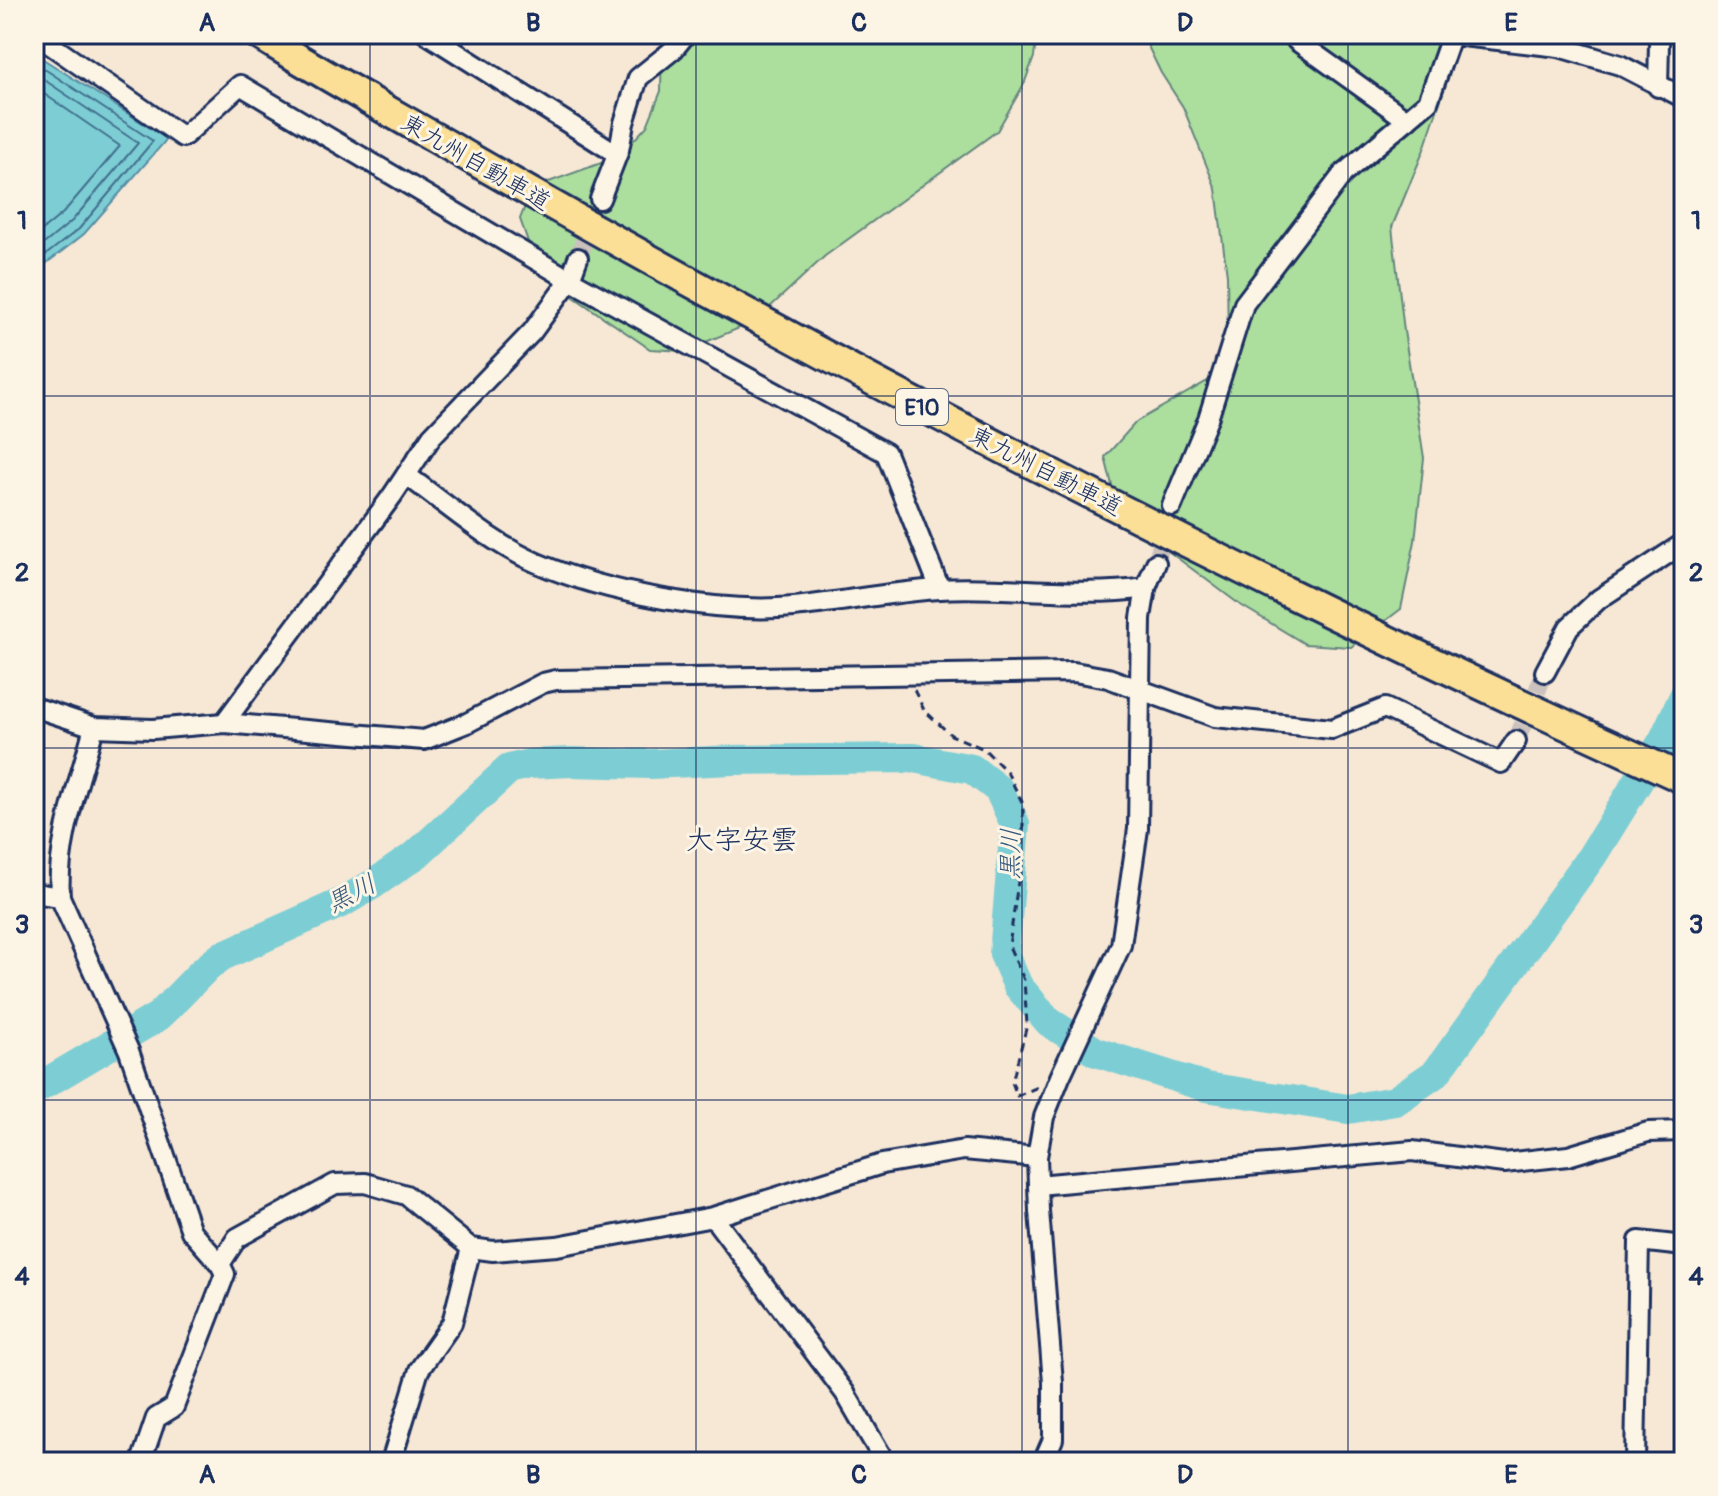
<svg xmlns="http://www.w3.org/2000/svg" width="1718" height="1496" viewBox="0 0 1718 1496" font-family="Pangolin,'Klee One',sans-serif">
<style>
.green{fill:#acde9e;stroke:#64867e;stroke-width:2}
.water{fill:#7dced4;stroke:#568ea5;stroke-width:2}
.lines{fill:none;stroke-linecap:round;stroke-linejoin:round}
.shore{stroke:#426f8d;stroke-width:2}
.river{stroke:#7dced4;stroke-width:30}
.minor-tunnel{stroke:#cbc2bd;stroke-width:18;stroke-dasharray:18 9;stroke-linecap:butt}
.minor-casing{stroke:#1b2f5e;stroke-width:24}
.highway-casing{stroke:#1b2f5e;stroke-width:34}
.path{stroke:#1b2f5e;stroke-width:3;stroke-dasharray:8 6;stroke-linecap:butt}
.minor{stroke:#fcf5e5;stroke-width:18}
.highway{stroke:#fbdf96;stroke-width:28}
.grid{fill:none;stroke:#1b2f5e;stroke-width:2;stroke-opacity:0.55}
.labels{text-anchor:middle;stroke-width:6;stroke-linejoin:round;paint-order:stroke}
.shield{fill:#fcf5e5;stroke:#5e6a86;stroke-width:2}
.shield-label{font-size:22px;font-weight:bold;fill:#1b2f5e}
.street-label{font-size:24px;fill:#1b2f5e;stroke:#fcf5e5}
.water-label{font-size:26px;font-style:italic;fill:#34577c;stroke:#fcf5e5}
.quarter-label{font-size:28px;fill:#1b2f5e;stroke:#fcf5e5}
.neatline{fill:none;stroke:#1b2f5e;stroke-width:3}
.grid-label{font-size:26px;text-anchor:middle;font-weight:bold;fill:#1b2f5e}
</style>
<rect width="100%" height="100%" fill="#f7e7d5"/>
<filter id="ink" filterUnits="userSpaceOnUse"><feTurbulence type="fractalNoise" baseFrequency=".0125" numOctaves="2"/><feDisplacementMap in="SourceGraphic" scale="16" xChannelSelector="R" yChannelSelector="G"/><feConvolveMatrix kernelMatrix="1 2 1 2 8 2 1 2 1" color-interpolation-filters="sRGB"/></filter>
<g filter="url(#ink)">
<g class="green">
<polygon points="662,34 1037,34 1034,57 1024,84 997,131 825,256 754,322 684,351 650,349 539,273 520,219 532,188 618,157 647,126 661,91"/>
<polygon points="1142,34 1463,34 1423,152 1392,227 1404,331 1424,458 1415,541 1401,609 1351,647 1305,644 1239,604 1152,539 1114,493 1105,457 1136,422 1216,376 1228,342 1227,275 1216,189 1183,107 1161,73"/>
</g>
<polygon class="water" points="34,53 167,139 84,234 34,273"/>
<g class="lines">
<g class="shore">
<polyline points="34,62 153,141 79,229 34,264"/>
<polyline points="34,73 138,143 72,221 34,252"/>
<polyline points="34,87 120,146 63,213 34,237"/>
</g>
<polyline class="river" points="34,1090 159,1016 204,970 222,956 343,902 375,883 417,854 509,769 529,764 571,762 650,764 732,760 914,758 972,769 999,790 1015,824 1004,954 1018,986 1049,1022 1096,1052 1206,1087 1348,1109 1395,1101 1436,1073 1592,856 1663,741 1684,696"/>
<g class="minor-tunnel">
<polyline points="578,258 600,199"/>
<polyline points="1156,563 1172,506"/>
<polyline points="1516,741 1545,672"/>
</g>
<g class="minor-casing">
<g id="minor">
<polyline points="35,34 183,137 240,85 570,280 886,453 940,589"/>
<polyline points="427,34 617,154"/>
<polyline points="1297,34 1297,41 1407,120"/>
<polyline points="1444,34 1559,47 1620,65 1684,98"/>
<polyline points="1658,87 1659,43 1661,34"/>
<polyline points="600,199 619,150 624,123 638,78 674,49 686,34"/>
<path d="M406 475C448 505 490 543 537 563 606 593 719 614 794 607 842 602 890 592 939 589 1008 585 1077 598 1146 588"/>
<polyline points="1172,506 1208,419 1244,304 1343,174 1428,102 1452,34"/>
<polyline points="1545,672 1569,627 1599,599 1684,543"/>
<polyline points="34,707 94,727 153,729 224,723 424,740 467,723 543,683 556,680 1074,672 1108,678 1215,717 1332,729 1385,708 1501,763 1516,741"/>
<polyline points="224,723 392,496 432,436 532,332 570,280 578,258"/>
<path d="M94 727C80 781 56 841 60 897L129 1051 191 1231 220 1264 225 1274 174 1407 156 1418 141 1462"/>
<polyline points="34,893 60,897"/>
<polyline points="1038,1185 1412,1151 1504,1163 1568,1156 1648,1132 1684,1131"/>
<polyline points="713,1217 845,1393 885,1462"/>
<polyline points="220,1264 237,1238 335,1184 365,1183 406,1195 471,1248 493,1251 557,1246 713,1217 882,1164 964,1150 1037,1157"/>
<polyline points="391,1462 419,1370 452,1323 471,1248"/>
<polyline points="1043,1462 1053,1439 1053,1382 1039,1211 1037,1157 1044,1117 1060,1077 1121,945 1138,829 1141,618 1146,588 1156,563"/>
<polyline points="1635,1462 1639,1241 1684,1246"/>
</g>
</g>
<g class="highway-casing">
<path id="highway" d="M258 34C317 71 378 105 439 140 843 374 1259 586 1684 779"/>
</g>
<polyline class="path" points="914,690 924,710 951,735 984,749 1007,772 1023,804 1023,846 1009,946 1024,980 1027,1025 1012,1082 1017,1096 1038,1087"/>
<use href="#minor" class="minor"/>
<use href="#highway" class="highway"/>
</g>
</g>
<path class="grid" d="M370 34V1462M696 34V1462M1022 34V1462M1348 34V1462M34 396H1684M34 748H1684M34 1100H1684"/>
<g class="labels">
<rect class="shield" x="896" y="389" width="52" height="36" rx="6"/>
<g class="shield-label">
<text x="922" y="415">E10</text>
</g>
<g class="street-label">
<text transform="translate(476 162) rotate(30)" y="8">東九州自動車道</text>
<text transform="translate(1046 471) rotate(27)" y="8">東九州自動車道</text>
</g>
<g class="water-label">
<text transform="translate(1010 854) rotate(-89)" y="9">黒川</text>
<text transform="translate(351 893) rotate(-27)" y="9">黒川</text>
</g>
<g class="quarter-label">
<text x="742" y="849">大字安雲</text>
</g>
</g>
<rect width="1718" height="1496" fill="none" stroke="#fcf5e5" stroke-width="88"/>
<rect x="44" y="44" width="1630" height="1408" class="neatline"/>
<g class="grid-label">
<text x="207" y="31">A</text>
<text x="533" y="31">B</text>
<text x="859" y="31">C</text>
<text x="1185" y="31">D</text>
<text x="1511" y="31">E</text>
<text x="22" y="229">1</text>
<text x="1696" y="229">1</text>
<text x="22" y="581">2</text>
<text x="1696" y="581">2</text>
<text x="22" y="933">3</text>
<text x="1696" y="933">3</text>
<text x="22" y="1285">4</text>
<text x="1696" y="1285">4</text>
<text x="207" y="1483">A</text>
<text x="533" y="1483">B</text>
<text x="859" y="1483">C</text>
<text x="1185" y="1483">D</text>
<text x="1511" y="1483">E</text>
</g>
</svg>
